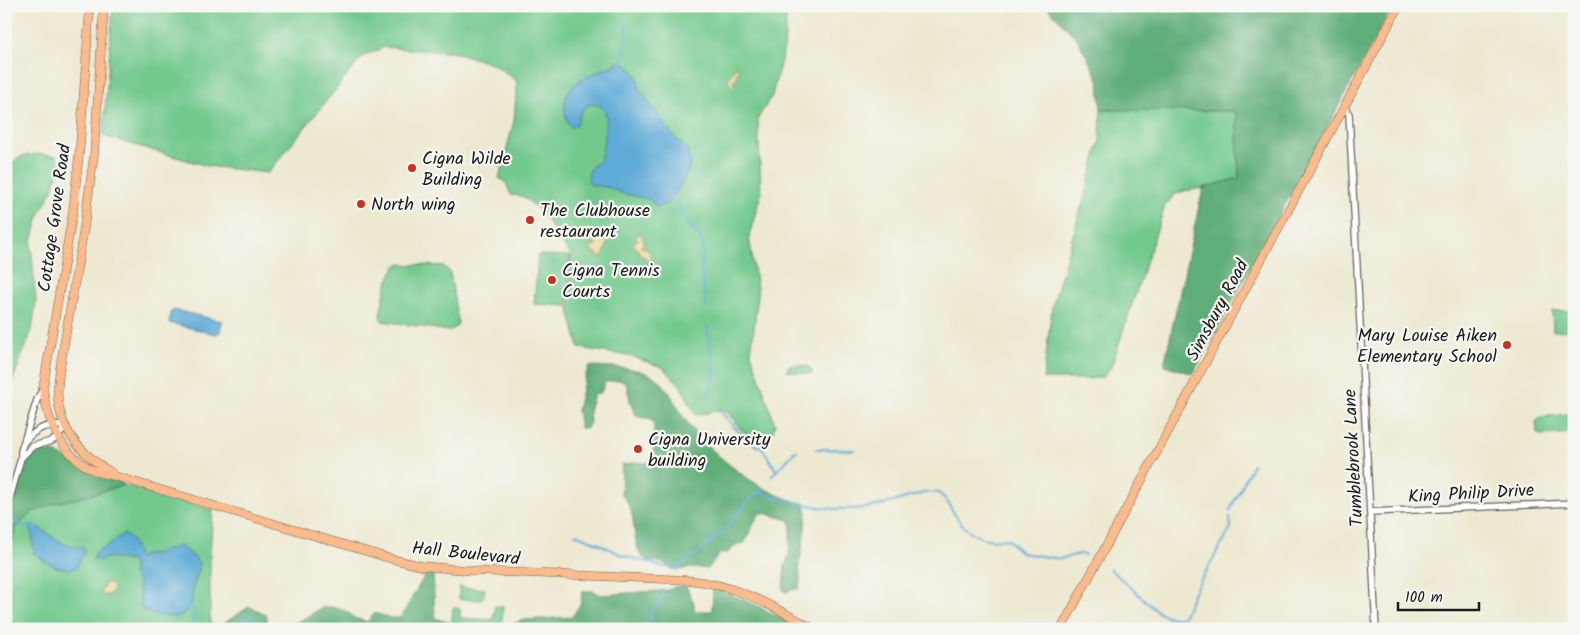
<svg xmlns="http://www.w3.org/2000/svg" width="1580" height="635" viewBox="0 0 1580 635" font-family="Kalam,sans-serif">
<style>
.green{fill:#73c98d;stroke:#487254}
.forest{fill:#5ead78;stroke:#3d644a}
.sand{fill:#eeda9e;stroke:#857b5d}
.water{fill:#5eabd7;stroke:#3d647a}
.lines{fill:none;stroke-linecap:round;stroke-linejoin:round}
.stream{stroke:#5eabd7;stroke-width:2}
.minor-casing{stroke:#65645b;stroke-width:8}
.major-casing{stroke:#65645b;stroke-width:9}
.minor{stroke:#fff;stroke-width:5.5}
.major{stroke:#fbbb8d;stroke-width:8}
.poi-dot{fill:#c8321e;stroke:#f6f6f2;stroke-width:2}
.labels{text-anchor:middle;stroke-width:4.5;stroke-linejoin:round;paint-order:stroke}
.poi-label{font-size:18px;fill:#1c1c1c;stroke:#f6f6f2;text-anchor:start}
.street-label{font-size:18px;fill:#1c1c1c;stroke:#f6f6f2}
</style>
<rect width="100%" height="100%" fill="#f6f6f2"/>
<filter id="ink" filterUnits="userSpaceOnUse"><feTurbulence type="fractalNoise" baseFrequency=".02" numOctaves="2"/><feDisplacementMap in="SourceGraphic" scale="10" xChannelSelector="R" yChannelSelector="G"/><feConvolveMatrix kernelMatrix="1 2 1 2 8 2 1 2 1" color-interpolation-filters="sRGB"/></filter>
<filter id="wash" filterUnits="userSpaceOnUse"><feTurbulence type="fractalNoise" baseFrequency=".0096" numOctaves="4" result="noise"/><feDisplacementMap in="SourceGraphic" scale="20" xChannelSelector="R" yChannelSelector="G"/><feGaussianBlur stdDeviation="1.12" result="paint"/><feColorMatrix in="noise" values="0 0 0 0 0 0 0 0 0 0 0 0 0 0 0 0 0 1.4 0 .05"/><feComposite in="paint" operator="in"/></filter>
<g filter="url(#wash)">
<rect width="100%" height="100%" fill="#ede9d1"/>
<g class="green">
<polygon points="113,6 787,6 784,48 772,96 758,118 761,194 749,236 758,295 751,353 775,424 773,432 759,442 741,430 727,412 721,410 696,415 680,385 662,367 630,356 579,348 569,310 571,255 539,209 522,196 511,195 506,183 499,178 514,121 517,81 495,65 458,53 384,47 362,57 268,173 207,166 103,136"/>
<polygon points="1101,110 1236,111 1239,178 1203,188 1184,191 1174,195 1165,206 1111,367 1103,377 1090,379 1043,379 1052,308 1100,142"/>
<path d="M40 154 57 156 60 165 53 189 40 213 31 245 36 300 32 330 6 398V178C12 157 20 155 40 154Z"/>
<polygon points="538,255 570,256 567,306 534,304"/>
<path d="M399 264 444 266 450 272 458 323 455 328 450 331 382 321 380 315C383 301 387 271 399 264Z"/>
<polygon points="1574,310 1574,330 1553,331 1552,311"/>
<polygon points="796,365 807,366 812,370 812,374 787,371 788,366"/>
<polygon points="1567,414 1574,417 1574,433 1541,435 1537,434 1536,422 1540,417"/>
<polygon points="124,485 213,510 210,555 210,629 12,629 9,608 7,557 16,527 33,512 47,505 90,495"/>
<polygon points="459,587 485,589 484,596 481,600 459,599"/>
<path d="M495 606 503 607 502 622C484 630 471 631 452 622L453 607 460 609V618L493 620Z"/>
</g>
<g class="forest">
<polygon points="1046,6 1393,6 1193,374 1164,365 1203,188 1239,178 1236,111 1101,110 1099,81 1088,59 1077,39"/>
<path d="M589 366C609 367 634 366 653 376 670 386 677 410 689 425 712 455 766 498 804 503L807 513 801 556 799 563 800 581 799 588 785 592 783 589 785 566 789 555 791 523 789 520 764 513H761C751 522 753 533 744 543L737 544 729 552 719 554 708 569C702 568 695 567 689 568 685 568 681 570 677 570 670 569 665 563 659 562 655 561 652 563 648 561 628 553 641 510 621 495L622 465 637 462 647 463 653 459 654 423 649 418C646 418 640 418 637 416 632 413 627 388 626 382L619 380 605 382 601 392 594 395 589 411 590 422 587 428H580L577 410 585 377Z"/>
<path d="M54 452 80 466 122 481 124 485 80 498 57 502 33 512 16 527 7 557C5 528 10 503 20 476 22 470 23 462 28 458 34 453 46 452 54 452Z"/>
<polygon points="427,572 433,572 435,618 460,626 475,629 285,629 322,608 332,607 348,612 354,618 367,622 374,613 390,618 400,618"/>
<polygon points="686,586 694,603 694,611 712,611 713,587 760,607 803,629 493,629 503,627 524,620 572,617 581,603 582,591 593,591 601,595 669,590 675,587"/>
<polygon points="249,607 260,611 267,616 267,625 279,629 210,629 210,624 220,626"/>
</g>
<g class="sand">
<polygon points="735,67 738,68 739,72 736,74 737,78 733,80 734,86 732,88 728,80"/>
<polygon points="639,234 641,234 644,242 641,247 647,249 652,258 651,262 646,260 645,257 640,255 639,251 634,247 633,242 638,240 636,237"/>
<polygon points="599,239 602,243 604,240 607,243 604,254 599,257 597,256 597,253 592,253 593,250 589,248 590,246 596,246 596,244 593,243 593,240"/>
<polygon points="108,583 113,587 113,590 109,595 101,595 101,591 105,584"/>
</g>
<g class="water">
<path d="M618 62 625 63 638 77 639 88 641 92 674 137 688 150 690 163 688 171 680 186 669 203 656 207 649 199 625 194 607 187 591 185 589 183C588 177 588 170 594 165 597 162 597 165 600 160 602 155 608 119 606 114 602 103 589 100 582 111 579 115 578 121 576 125L571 127C567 123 565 115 565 109 563 78 598 74 618 62Z"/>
<polygon points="174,310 222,321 220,332 216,334 169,323 171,312"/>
<path d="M34 525 64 544 84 548 85 550 76 568C60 572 46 563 34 553L32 532 29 527Z"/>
<path d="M123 534C135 537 134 550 140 558L144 555 154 554 180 546 195 558 200 566 193 588 192 603 180 617C165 616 152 618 141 608L138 581 133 574V563L131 561 109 557 101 560 93 559 98 550 109 545Z"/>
</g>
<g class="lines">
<g class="stream">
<polyline points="621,64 624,56 627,25"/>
<polyline points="674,195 686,222 699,235 704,247 701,268 706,307"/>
<path d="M707 326 715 372C713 384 708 386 710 399"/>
<polyline points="720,411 738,431 756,446 761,446 776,470"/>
<polyline points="816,449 855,450"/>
<path d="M771 476C780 467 786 463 794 452L797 451"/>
<path d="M758 492C803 505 840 516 886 504 899 501 926 489 938 493 945 496 949 504 952 510 966 535 981 542 1008 539L1021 553 1060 559 1080 554 1085 555"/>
<polyline points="1230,510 1253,464"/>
<polyline points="10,522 29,527"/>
<polyline points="575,534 593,541 622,555 664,567 679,566"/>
<polyline points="1110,569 1158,612 1171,618 1183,617 1195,590 1231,528 1230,517"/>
<polyline points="677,570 680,566 724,531 746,503 763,488"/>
<polyline points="188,606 194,613 192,628 194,629"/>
<polyline points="239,629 243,621 250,616 260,623 260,629"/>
<polyline points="640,629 652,620 649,615 663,597 669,592"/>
</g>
</g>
</g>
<g filter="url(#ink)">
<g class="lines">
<g class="minor-casing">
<g id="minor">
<polyline points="1344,106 1349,114 1376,629"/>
<path d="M25 441C39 426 46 425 66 426"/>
<polyline points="21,458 33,446 52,441 58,437 66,426"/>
<polyline points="6,512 21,458 21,451 37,400 43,388"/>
<polyline points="1370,512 1574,503"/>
<polyline points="6,608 8,629"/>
</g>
</g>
<g class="major-casing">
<g id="major">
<path d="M90 6 80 145 73 211 43 388C47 422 62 456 95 471 102 474 110 475 118 477L392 559 422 566 476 571 687 580C736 584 772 606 814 629"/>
<path d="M104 6 94 155 84 228 60 368C58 383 56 397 60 411 66 439 89 459 112 473"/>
<polyline points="1061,629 1399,6"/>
</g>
</g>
<use href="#minor" class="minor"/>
<use href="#major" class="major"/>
</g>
</g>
<g class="poi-dot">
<circle cx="412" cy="168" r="5"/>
<circle cx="361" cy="204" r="5"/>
<circle cx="530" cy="220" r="5"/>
<circle cx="552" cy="280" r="5"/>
<circle cx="1507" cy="345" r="5"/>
<circle cx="638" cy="449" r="5"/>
</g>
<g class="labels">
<g class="poi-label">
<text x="422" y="164">Cigna Wilde<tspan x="422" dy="21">Building</tspan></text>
<text x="371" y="210">North wing</text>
<text x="540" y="216">The Clubhouse<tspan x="540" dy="21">restaurant</tspan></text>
<text x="562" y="276">Cigna Tennis<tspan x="562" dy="21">Courts</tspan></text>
<text x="1497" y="341" text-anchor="end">Mary Louise Aiken<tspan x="1497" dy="21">Elementary School</tspan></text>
<text x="648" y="445">Cigna University<tspan x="648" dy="21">building</tspan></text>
</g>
<g class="street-label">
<text transform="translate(54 218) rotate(-82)" y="6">Cottage Grove Road</text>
<text transform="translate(1217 310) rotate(-62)" y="6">Simsbury Road</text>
<text transform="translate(1353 458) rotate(-93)" y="6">Tumblebrook Lane</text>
<text transform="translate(1471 493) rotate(-3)" y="6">King Philip Drive</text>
<text transform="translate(466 553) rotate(6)" y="6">Hall Boulevard</text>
</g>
</g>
<rect width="1580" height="635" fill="none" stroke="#f6f6f2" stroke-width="25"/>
<path d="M1398 602v8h81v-8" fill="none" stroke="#1c1c1c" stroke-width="2.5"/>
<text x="1405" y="602" font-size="15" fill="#1c1c1c" stroke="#f6f6f2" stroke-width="4" paint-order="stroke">100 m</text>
</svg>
